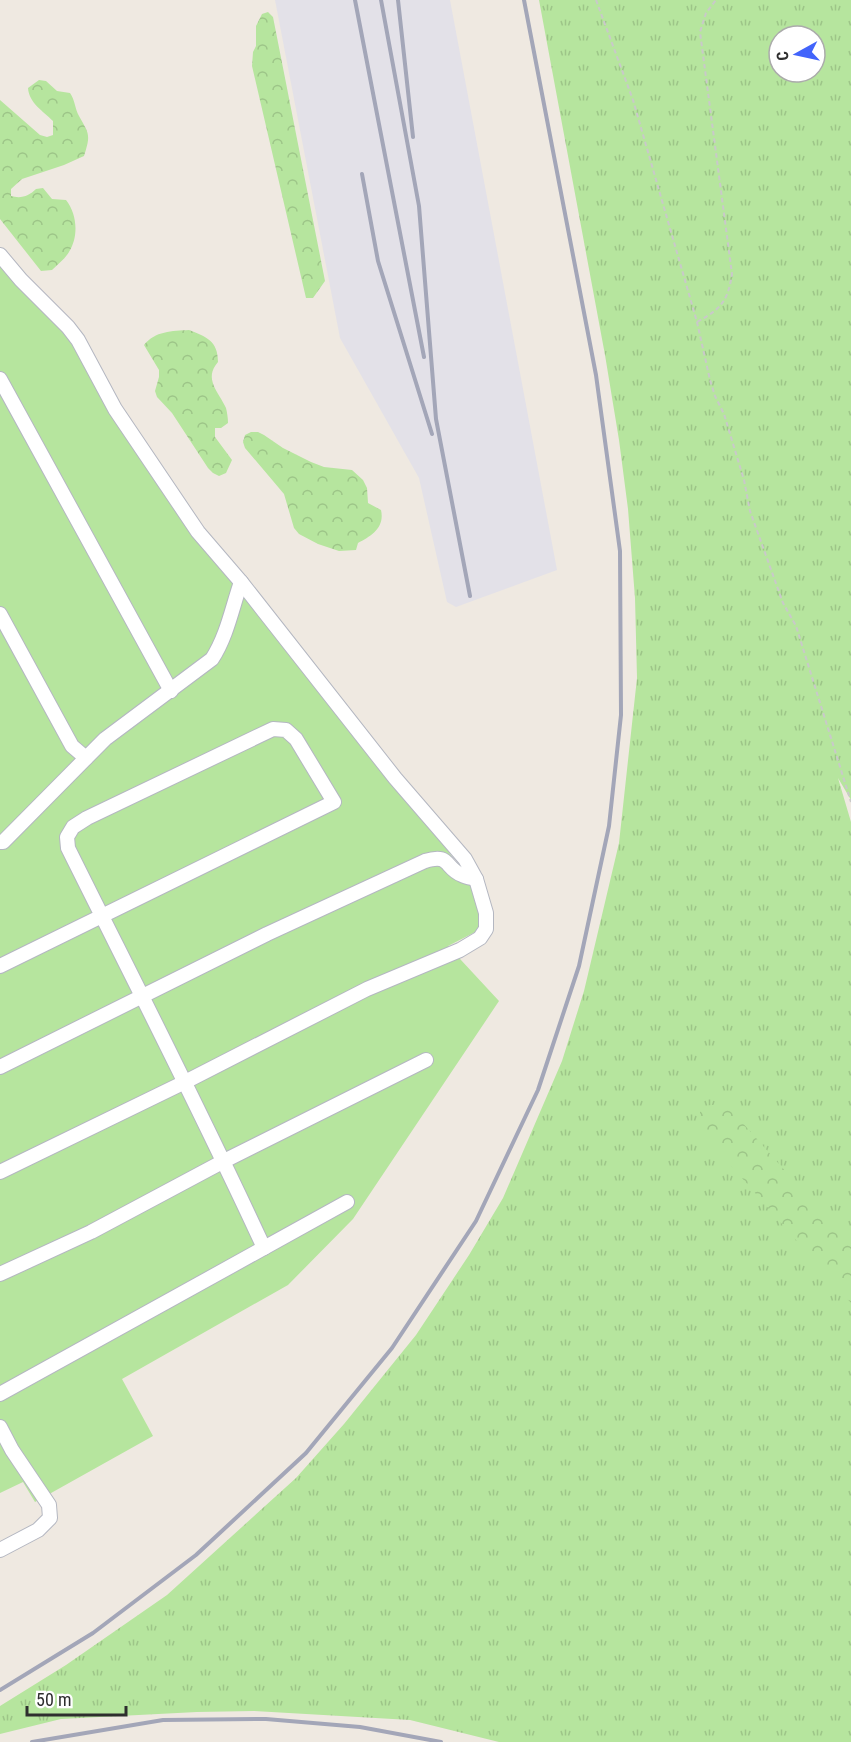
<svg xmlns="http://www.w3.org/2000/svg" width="851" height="1742" viewBox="0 0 851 1742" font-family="'Roboto Condensed',sans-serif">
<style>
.industrial{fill:#e3e1e8}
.grass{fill:url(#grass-tufts);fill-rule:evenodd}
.forest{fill:url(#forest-crowns)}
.garden{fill:#b6e59e}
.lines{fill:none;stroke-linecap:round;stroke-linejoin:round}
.minor-casing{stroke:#b4b7c1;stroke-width:16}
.path{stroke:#c9c9c9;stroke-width:2;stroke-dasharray:4.5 3;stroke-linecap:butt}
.minor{stroke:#fff;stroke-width:14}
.rail{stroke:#a3a6b8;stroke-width:4}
</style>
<defs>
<pattern id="grass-tufts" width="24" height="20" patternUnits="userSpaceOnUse" patternTransform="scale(1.5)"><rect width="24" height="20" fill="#b6e59e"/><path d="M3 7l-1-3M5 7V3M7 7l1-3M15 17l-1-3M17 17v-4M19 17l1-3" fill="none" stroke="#9dc588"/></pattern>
<pattern id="forest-crowns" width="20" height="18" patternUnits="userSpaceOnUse" patternTransform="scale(1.5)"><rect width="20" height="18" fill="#b6e59e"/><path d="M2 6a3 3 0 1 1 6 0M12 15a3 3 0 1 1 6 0" fill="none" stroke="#9dc588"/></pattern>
</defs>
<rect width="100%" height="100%" fill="#efe9e1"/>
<polygon class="industrial" points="275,0 450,0 557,570 456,607 447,602 419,478 340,338"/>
<path class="grass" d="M539 0H851V800L838 778 851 822V1742H499L410 1720 254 1711 197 1712 61 1719 0 1734V1706L66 1665 167 1595 296 1478 344 1424 416 1335 469 1255 503 1198 562 1061 584 991 619 843 637 678 635 598 628 509 619 440 605 355ZM779 36H815V72H779Z"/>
<g class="forest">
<polygon points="268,12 273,17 325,281 313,298 306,298 252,66 253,52 256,46 256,26 262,14"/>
<path d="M39 80 46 81 57 91 70 93C75 100 75 109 79 116 89 134 91 134 84 156L64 165 22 179 11 189V196C21 199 29 196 36 189L43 188 52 199 66 200C77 214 79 236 69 252 65 259 57 265 52 270L41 271 0 219V100L40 135 47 137 53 135V121C43 111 29 103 28 88Z"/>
<path d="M189 330C207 337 218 341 218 362 203 379 219 392 226 408 227 412 228 418 228 423L221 428H215V437L232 460 226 473 219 476 213 473 208 468 172 413 157 397 155 391 159 377V370L144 345C155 331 172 331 189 330Z"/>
<path d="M251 432H258L264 435 283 448 311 462 324 467 352 470 363 480 367 488 368 503 381 510C385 528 371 536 358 543L356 550 339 551 318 544 299 534 294 528 284 494 245 448 243 442 245 435Z"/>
<polygon points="725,1103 851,1245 851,1303 700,1130 700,1107"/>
</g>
<polygon class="garden" points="0,263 78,344 237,583 426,816 485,909 483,928 448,946 499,1001 353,1219 288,1285 122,1379 153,1436 35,1502 23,1482 0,1493"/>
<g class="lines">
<g class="minor-casing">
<g id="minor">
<polyline points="0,255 21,280 68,327 78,340 115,409 198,532 241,582 395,778 465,859 476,879 486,913 486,929 480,938 460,950 367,989 185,1082 0,1172"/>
<polyline points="0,379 171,691"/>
<polyline points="0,614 72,746 86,758"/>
<path d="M0 842H3L105 739 212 659C227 636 232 608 241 582"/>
<path d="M0 966 334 802 296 739 286 730 273 729 87 818 73 827 67 837 68 848C134 981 202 1113 264 1248"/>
<path d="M0 1067 267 934 425 861C451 853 444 868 462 875 466 877 472 878 476 879"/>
<polyline points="0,1274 91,1232 224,1161 426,1060"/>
<polyline points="0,1394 347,1202"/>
<polyline points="0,1427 12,1450 49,1505 50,1518 38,1530 0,1550"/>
</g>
</g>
<g class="path">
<polyline points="596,0 633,100 697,322 710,380 715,396 724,414 744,480 750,511 783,603 796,626 851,802"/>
<path d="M697 322C721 309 728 301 732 274L700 32 706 13 716 0"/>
</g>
<use href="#minor" class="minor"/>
<g class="rail">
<polyline points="355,0 424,357"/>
<polyline points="381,0 419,206 436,419 470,596"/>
<polyline points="398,0 413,137"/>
<polyline points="362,174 378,261 432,434"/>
<polyline points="0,1690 93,1633 196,1555 306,1453 392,1348 476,1221 538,1090 579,966 609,826 621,715 620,551 596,375 524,0"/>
<polyline points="32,1742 163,1720 266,1719 360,1727 441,1742"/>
</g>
</g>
<g transform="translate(797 54) rotate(262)"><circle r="28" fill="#ffffff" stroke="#ababab" stroke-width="1.5"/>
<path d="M0-4.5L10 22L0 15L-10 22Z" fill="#4264fb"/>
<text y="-9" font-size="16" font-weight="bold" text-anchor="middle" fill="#2e2e2e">С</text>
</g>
<path d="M27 1706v9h99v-9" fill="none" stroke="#2e2e2e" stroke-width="3"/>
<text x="36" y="1706" font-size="18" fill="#2e2e2e" stroke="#ffffff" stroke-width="4.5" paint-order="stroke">50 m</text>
</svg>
